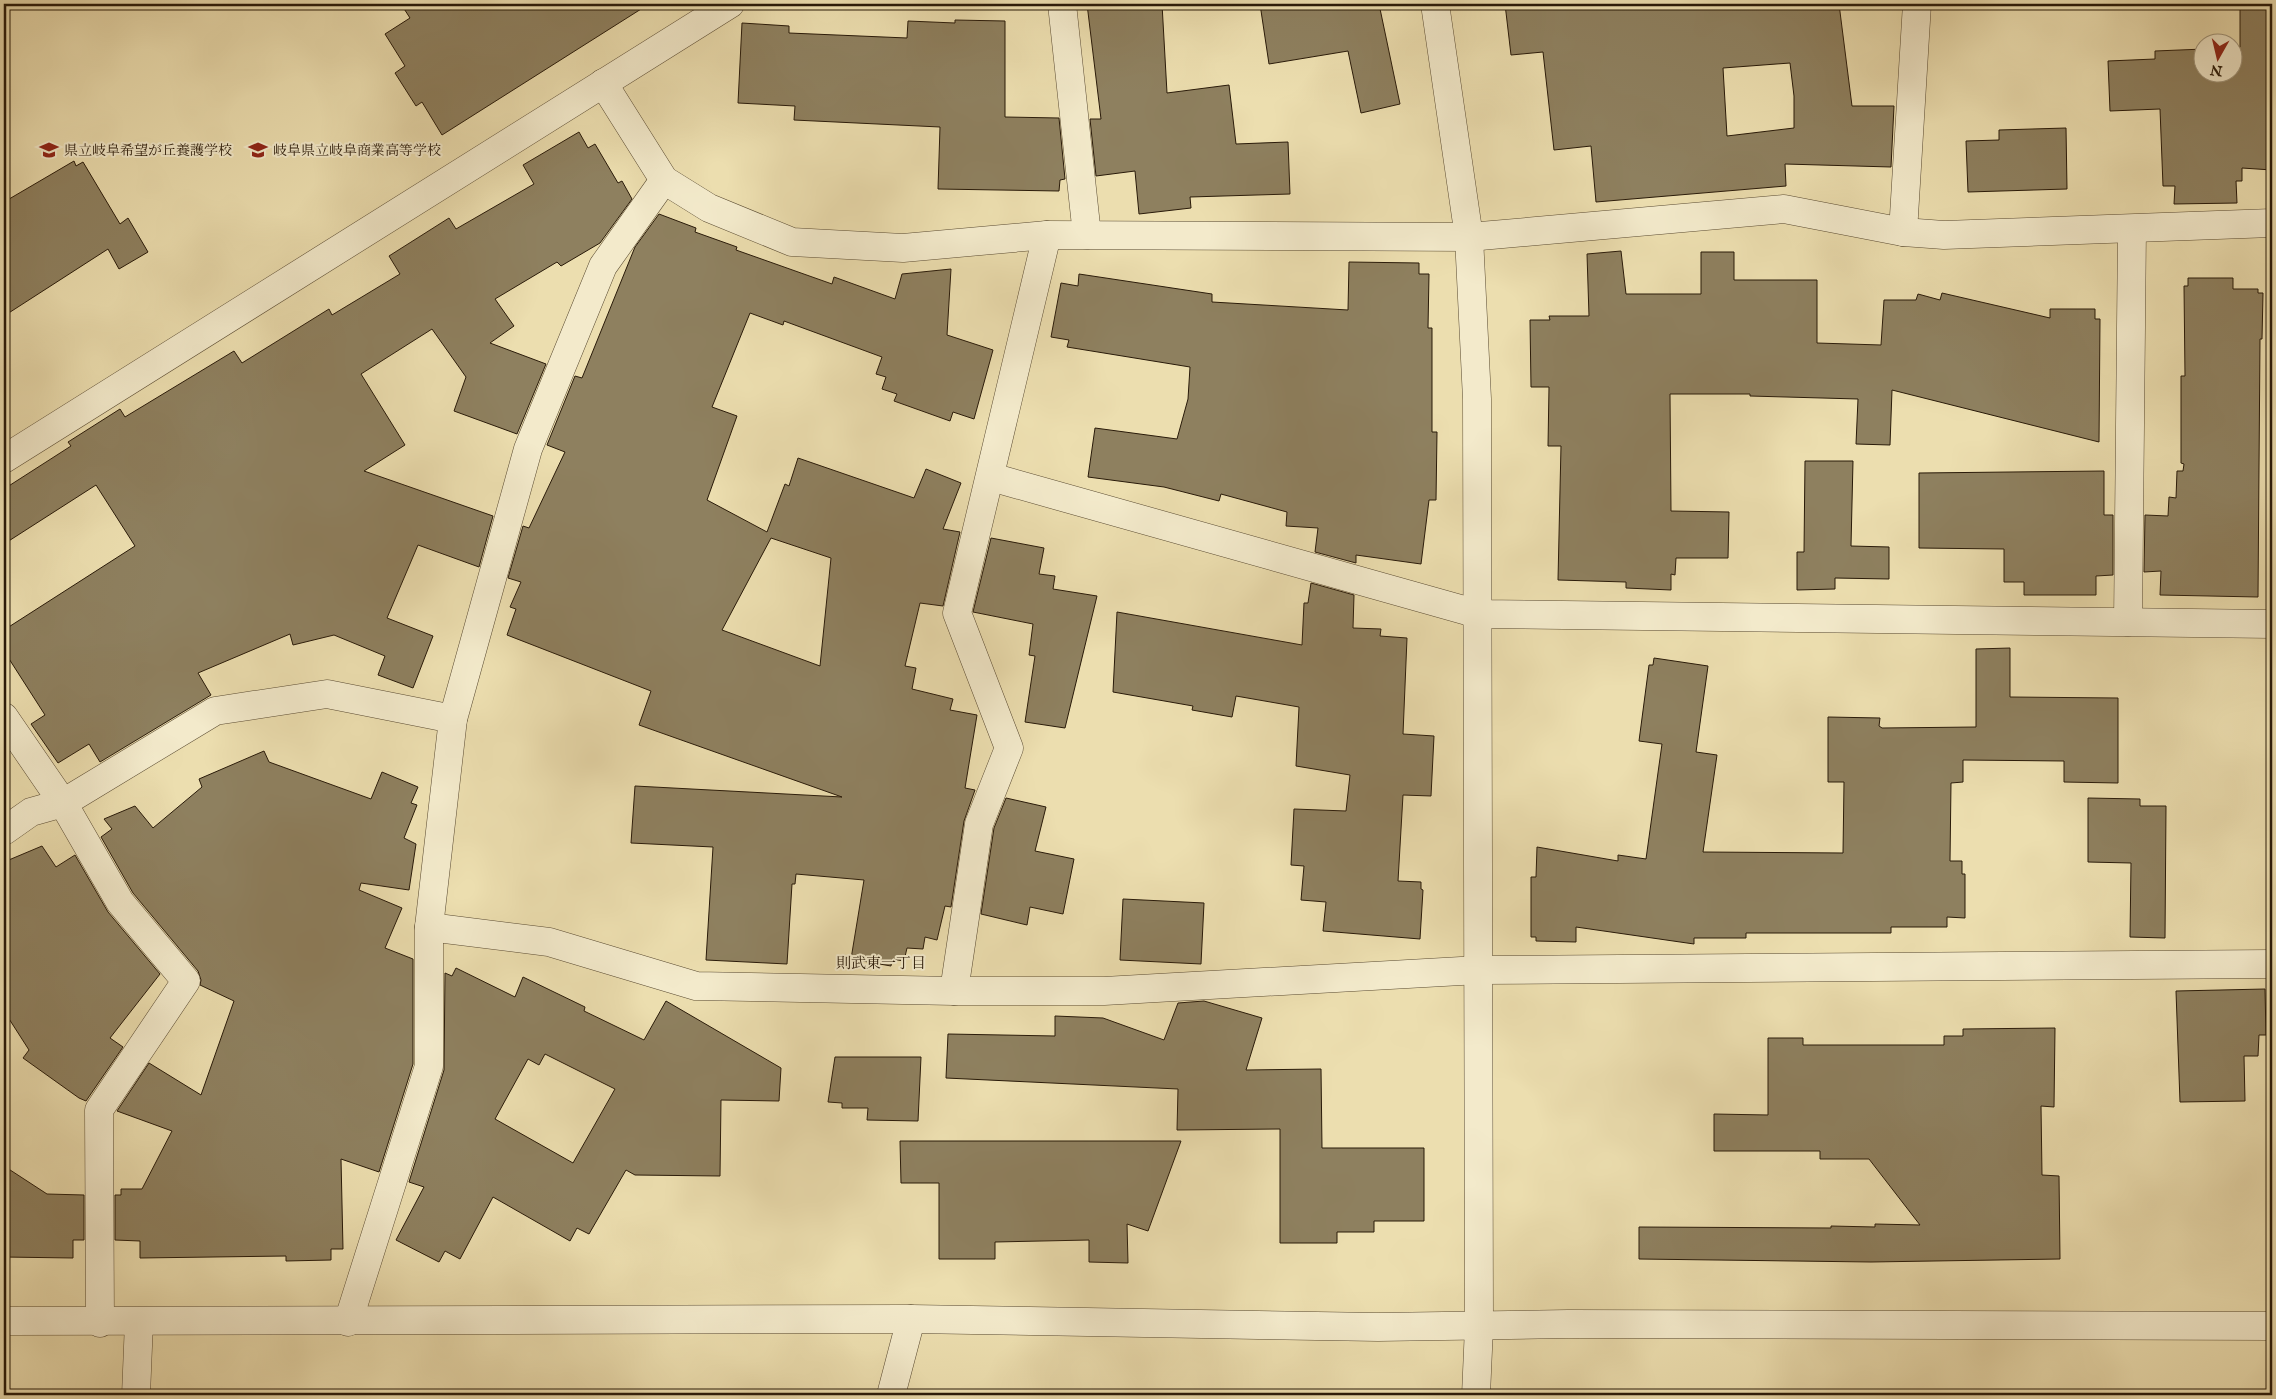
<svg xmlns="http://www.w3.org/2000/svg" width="2276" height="1399" viewBox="0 0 2276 1399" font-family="'IM FELL English','Noto Serif JP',serif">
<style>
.building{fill:#8e805f;stroke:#291a09;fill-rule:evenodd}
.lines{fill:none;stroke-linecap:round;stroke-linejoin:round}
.minor-casing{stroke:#5a4b32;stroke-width:29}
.minor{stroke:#f3eacb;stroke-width:28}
.labels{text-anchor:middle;stroke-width:4;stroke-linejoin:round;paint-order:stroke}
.poi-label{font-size:14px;fill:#291a09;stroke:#f3eacb;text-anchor:start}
.neighbourhood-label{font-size:15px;fill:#291a09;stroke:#f3eacb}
</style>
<rect width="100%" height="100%" fill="#ecdeaf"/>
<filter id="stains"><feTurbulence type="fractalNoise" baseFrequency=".004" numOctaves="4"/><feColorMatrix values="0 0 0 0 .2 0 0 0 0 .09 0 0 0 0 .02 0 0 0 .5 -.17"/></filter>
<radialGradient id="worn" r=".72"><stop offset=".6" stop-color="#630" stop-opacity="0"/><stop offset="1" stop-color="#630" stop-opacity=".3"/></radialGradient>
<g class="building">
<polygon points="401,4 649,4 442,135 422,102 416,106 395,73 405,66 385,34 410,18"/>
<polygon points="1087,4 1162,4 1167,93 1229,85 1236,144 1288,142 1290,194 1190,197 1191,208 1139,214 1135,171 1096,176 1090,119 1101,119"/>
<polygon points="1260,4 1379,4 1400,104 1361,113 1348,51 1269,64"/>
<path d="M1505 4H1839L1852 106H1894L1891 167 1785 164 1786 186 1596 202 1591 146 1554 150 1543 52 1511 55ZM1790 63 1794 96V128L1727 136 1723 68Z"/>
<polygon points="2240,4 2272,4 2272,170 2242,168 2242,181 2236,181 2237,203 2174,204 2175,186 2163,186 2160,109 2110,111 2108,61 2155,59 2155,51 2204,49 2204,72 2234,72 2234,47 2240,47"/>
<polygon points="955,20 1005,21 1005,117 1059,118 1065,179 1060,180 1059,191 938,189 940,127 794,120 795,106 738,103 742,23 789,26 789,33 907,38 908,21 955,23"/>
<polygon points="2066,128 2067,189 1968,192 1966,141 1999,140 1999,130"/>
<polygon points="579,132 588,148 595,144 618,183 622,181 632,199 600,243 561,266 557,262 495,299 514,326 490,343 546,364 517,434 454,411 466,377 432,329 361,374 405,445 364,471 493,516 479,567 418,545 387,618 433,636 413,688 378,675 385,656 334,635 293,645 290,634 198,673 211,695 100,762 89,744 58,763 31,724 45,715 4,651 4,630 135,546 96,485 4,544 4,489 71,446 68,442 120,409 125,417 234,351 242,363 329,309 332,315 400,274 389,256 449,218 456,229 534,184 523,165"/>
<polygon points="74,161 76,166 83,162 120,224 128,218 148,252 119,269 108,249 4,316 4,202"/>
<path d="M659 214 696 228 695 232 737 247 736 250 832 284 834 277 895 299 902 274 951 269 947 335 993 350 974 419 953 412 950 421 894 401 897 394 882 389 886 377 876 374 882 357 784 321 783 325 750 313 712 407 737 416 707 500 767 532 785 484 789 486 798 458 914 498 926 469 961 483 943 529 960 532 943 606 920 603 905 666 916 668 912 689 953 699 950 710 977 715 965 788 975 790 964 821 951 907 945 906 937 940 925 937 923 949 907 948 904 961 892 959 891 966 851 959 864 880 796 874 795 884H792L787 964 706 960 713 847 631 843 635 786 842 797 639 725 651 691 507 635 516 609 510 607 521 582 508 578 523 526 529 528 565 452 547 445 575 376 582 378 635 247ZM771 538 831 558 820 666 722 630Z"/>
<polygon points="1621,251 1626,294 1701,294 1701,252 1734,252 1734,280 1817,280 1817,343 1881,345 1884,300 1916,300 1918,294 1940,300 1942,293 2050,318 2050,309 2095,309 2095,319 2100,319 2099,442 1892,390 1890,445 1856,444 1858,399 1750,396 1750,394 1670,394 1671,511 1729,512 1728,558 1676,558 1675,575 1671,574 1671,590 1626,588 1626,582 1558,580 1561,446 1548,446 1549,387 1531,387 1530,320 1550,320 1549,316 1589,316 1587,254"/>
<polygon points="1349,262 1419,263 1419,274 1429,274 1428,328 1432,328 1432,432 1437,432 1436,500 1429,500 1421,564 1356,555 1356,563 1315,552 1318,528 1286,526 1287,512 1221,494 1219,501 1164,487 1088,477 1095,428 1177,439 1188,399 1190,367 1067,347 1069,340 1051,337 1061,283 1078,286 1079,274 1212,294 1212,302 1348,310"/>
<polygon points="2188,278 2233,278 2233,289 2258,289 2258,293 2263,293 2262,339 2260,339 2258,597 2160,595 2161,571 2144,572 2145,515 2168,516 2169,497 2176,498 2177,471 2183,471 2184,464 2181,463 2181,376 2185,376 2184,286 2188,286"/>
<polygon points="1805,461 1853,461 1851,546 1889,547 1889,579 1835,578 1835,589 1797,590 1797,552 1804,552"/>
<polygon points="2104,471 2104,515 2113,515 2113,575 2096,576 2096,595 2024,595 2024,582 2004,582 2004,549 1919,548 1919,473"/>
<polygon points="991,538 1044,548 1039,574 1055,576 1053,589 1097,596 1065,728 1025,722 1035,656 1029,655 1033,624 973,612"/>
<polygon points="1311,583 1354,595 1353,628 1381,629 1380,636 1407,638 1403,734 1434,736 1431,796 1403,795 1398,881 1421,882 1421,889 1423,890 1420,939 1323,931 1326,902 1301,900 1304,866 1291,865 1294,809 1346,811 1350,775 1296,766 1299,707 1236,696 1232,717 1192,710 1193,706 1113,692 1117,612 1302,645 1304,603 1308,603"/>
<polygon points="2010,648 2010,697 2118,698 2118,783 2064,782 2064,761 1963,760 1963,782 1951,783 1950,861 1962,861 1962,874 1965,874 1965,918 1947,917 1947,927 1891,927 1891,933 1746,933 1746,938 1694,938 1694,944 1576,927 1576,942 1536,941 1536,937 1531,937 1531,877 1536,877 1537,847 1618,861 1618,855 1646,859 1662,744 1639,741 1649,665 1653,665 1654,658 1708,666 1696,752 1717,755 1703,852 1843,853 1844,782 1828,782 1828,717 1880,718 1879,726 1882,728 1976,727 1976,649"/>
<polygon points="264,751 269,762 371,799 382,772 418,787 411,803 417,805 404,838 416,844 409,890 361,883 359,890 402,908 385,948 413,959 413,1064 379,1172 341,1159 343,1249 331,1249 331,1260 286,1261 286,1256 140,1258 140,1241 115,1240 115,1195 121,1195 121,1189 142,1189 172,1131 117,1111 149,1063 201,1095 234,1001 200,985 201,980 198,971 133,893 101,837 112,829 104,819 135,806 153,828 202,787 199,779"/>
<polygon points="1006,798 1046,807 1035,851 1074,859 1063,914 1030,907 1027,925 981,914 994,828"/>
<polygon points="2088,798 2140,799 2140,806 2166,806 2165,938 2130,937 2131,863 2088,862"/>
<polygon points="42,846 56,867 75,855 108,912 160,974 110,1038 123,1047 86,1101 79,1098 23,1058 29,1050 4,1011 4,862"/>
<polygon points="1123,899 1204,903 1201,964 1120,960"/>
<path d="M456 968 515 997 523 977 585 1007 584 1011 644 1040 666 1001 781 1068 779 1101 721 1100 720 1176 635 1175 626 1170 589 1234 577 1228 570 1241 493 1197 460 1259 445 1251 439 1262 396 1240 424 1187 409 1182 444 1070 445 973 452 976ZM545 1054 615 1089 573 1163 495 1119 528 1059 539 1065Z"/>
<polygon points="2265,989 2266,1035 2259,1035 2258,1056 2244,1056 2245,1101 2180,1102 2176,991"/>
<polygon points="1204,1001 1262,1018 1246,1070 1321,1069 1322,1148 1424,1148 1424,1221 1374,1221 1374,1232 1337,1232 1337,1243 1280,1243 1280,1129 1177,1130 1178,1089 946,1078 948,1034 1055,1036 1055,1016 1103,1018 1164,1040 1178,1003"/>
<polygon points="2055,1028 2054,1107 2041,1106 2042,1175 2059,1176 2060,1259 1871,1262 1639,1259 1639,1227 1831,1228 1831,1226 1875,1227 1875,1224 1920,1225 1869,1159 1820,1159 1820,1151 1714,1151 1714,1114 1768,1115 1768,1038 1803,1038 1803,1045 1944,1045 1944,1036 1963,1036 1963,1029"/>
<polygon points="835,1057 921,1057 918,1121 867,1120 868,1108 842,1108 842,1103 828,1102"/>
<polygon points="900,1141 1181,1141 1148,1231 1127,1224 1128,1263 1089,1262 1089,1240 995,1242 995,1259 939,1259 939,1183 901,1183"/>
<polygon points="4,1166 47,1194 84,1195 84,1240 73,1240 73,1258 4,1257"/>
</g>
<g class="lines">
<g class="minor-casing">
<g id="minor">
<polyline points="1062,4 1087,235"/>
<polyline points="1435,4 1469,237 1477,399 1479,1327 1476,1395"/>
<polyline points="603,83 664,180 709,208 792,242 903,248 1047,235 1469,237 1784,209 1903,232 1944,235 2272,223"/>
<polyline points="1903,232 1917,4"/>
<polyline points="4,459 730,4"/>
<polyline points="991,477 1478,614 2272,624"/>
<polyline points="2128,622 2132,229"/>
<polyline points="4,717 63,803 120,902 186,981 99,1110 100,1323"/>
<polyline points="4,831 31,812 63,803 215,711 327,694 453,719"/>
<polyline points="429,927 549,942 696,986 954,991 1104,991 1479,970 2272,964"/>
<polyline points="954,991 979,824 1009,748 957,613 1047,235"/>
<polyline points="4,1321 911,1319 1378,1327 1568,1324 2272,1326"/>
<polyline points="348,1322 429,1066 429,927 453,719 528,449 603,266 664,180"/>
<polyline points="136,1395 139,1322"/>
<polyline points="891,1395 911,1319"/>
</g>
</g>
<use href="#minor" class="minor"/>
</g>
<defs>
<g id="school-bare" transform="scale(1.5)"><path d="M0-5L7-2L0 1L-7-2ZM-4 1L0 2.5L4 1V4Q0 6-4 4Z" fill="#8f2418" stroke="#f3eacb" stroke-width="2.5" paint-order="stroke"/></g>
</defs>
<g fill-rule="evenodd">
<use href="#school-bare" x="49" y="150"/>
<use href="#school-bare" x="258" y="150"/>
</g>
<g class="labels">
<g class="poi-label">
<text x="64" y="155">県立岐阜希望が丘養護学校</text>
<text x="273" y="155">岐阜県立岐阜商業高等学校</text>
</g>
<g class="neighbourhood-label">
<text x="881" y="968">則武東一丁目</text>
</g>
</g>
<rect width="2276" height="1399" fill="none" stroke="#ecdeaf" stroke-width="20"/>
<rect x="5" y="5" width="2266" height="1389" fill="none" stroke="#291a09" stroke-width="2.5"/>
<rect x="10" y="10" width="2256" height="1379" fill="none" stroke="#291a09"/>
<g transform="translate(2218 58) rotate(188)"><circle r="24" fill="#f3eacb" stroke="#a2977d"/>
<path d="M0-4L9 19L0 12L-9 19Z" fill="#8f2418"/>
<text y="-8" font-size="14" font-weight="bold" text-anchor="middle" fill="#291a09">N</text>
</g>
<rect width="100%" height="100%" filter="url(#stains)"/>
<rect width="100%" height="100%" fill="url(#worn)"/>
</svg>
